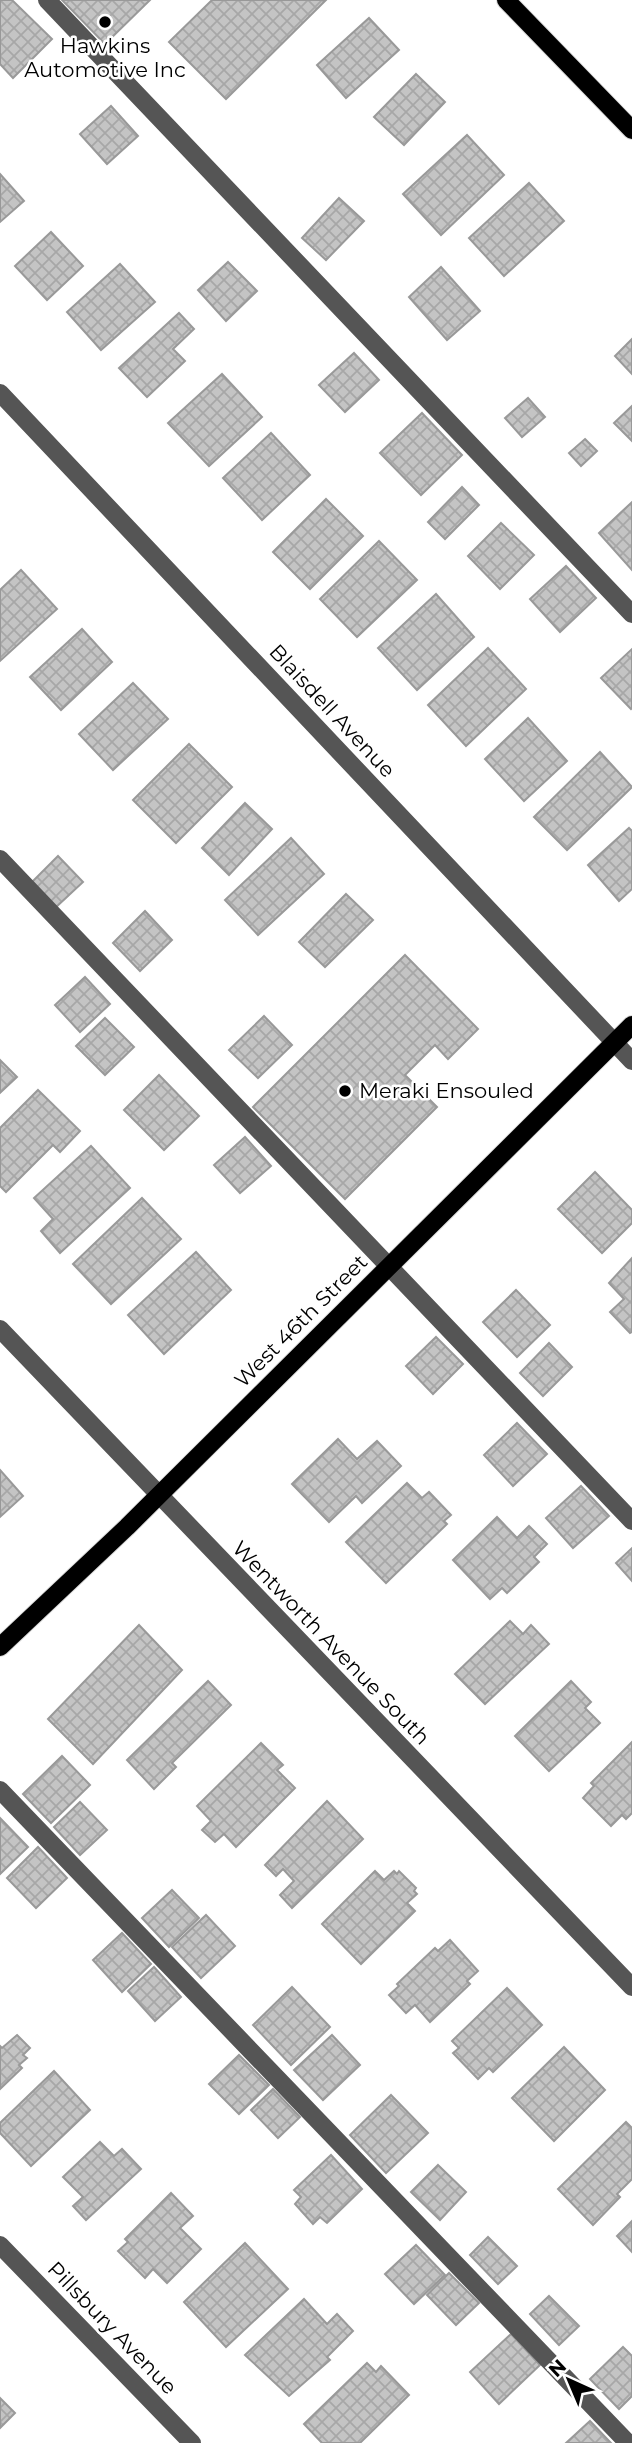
<svg xmlns="http://www.w3.org/2000/svg" width="632" height="2443" viewBox="0 0 632 2443" font-family="Montserrat,sans-serif">
<style>
.building{fill:url(#building-cross-hatch);stroke:#999;stroke-width:2}
.lines{fill:none;stroke-linecap:round;stroke-linejoin:round}
.major-casing{stroke:#dbdbdb;stroke-width:20}
.minor{stroke:#555;stroke-width:18}
.major{stroke:#000;stroke-width:18}
.poi-dot{fill:#000;stroke:#fff;stroke-width:2.5}
.labels{text-anchor:middle;stroke-width:5;stroke-linejoin:round;paint-order:stroke}
.poi-label{font-size:21px;fill:#000;stroke:#fff}
.street-label{font-size:21px;fill:#000;stroke:#fff}
</style>
<defs>
<pattern id="building-cross-hatch" width="8" height="8" patternUnits="userSpaceOnUse" patternTransform="scale(1.75)"><rect width="8" height="8" fill="#c4c4c4"/><path d="M0 0l8 8M0 8l8-8" fill="none" stroke="#a7a7a7"/></pattern>
</defs>
<rect width="100%" height="100%" fill="#fff"/>
<g class="building">
<polygon points="0,0 12,0 52,39 13,78 0,64"/>
<polygon points="62,0 150,0 105,44"/>
<polygon points="212,0 326,0 226,99 169,42"/>
<polygon points="369,18 399,50 346,98 317,65"/>
<polygon points="416,74 445,102 404,145 374,117"/>
<polygon points="111,106 138,136 107,164 80,134"/>
<polygon points="467,135 504,175 441,235 403,194"/>
<polygon points="0,174 24,201 0,222"/>
<polygon points="529,183 564,221 504,276 469,238"/>
<polygon points="339,198 364,221 326,260 302,238"/>
<polygon points="51,232 83,266 47,300 15,266"/>
<polygon points="228,262 257,291 226,321 198,290"/>
<polygon points="120,264 155,302 101,350 67,312"/>
<polygon points="441,267 480,311 447,340 409,297"/>
<polygon points="179,313 194,329 173,349 185,361 147,397 119,368"/>
<polygon points="632,339 632,374 615,356"/>
<polygon points="354,353 379,380 345,412 319,385"/>
<polygon points="222,374 262,417 209,466 168,423"/>
<polygon points="528,398 545,417 522,437 505,418"/>
<polygon points="632,406 632,441 614,423"/>
<polygon points="422,413 462,455 421,495 380,453"/>
<polygon points="271,433 310,475 262,520 223,478"/>
<polygon points="585,439 597,451 581,466 569,453"/>
<polygon points="462,487 479,505 445,539 428,522"/>
<polygon points="326,499 363,536 310,589 273,552"/>
<polygon points="632,502 632,570 599,533"/>
<polygon points="501,523 534,555 500,589 468,556"/>
<polygon points="379,541 417,580 357,637 320,599"/>
<polygon points="566,566 596,598 560,632 530,599"/>
<polygon points="21,570 57,609 0,661 0,590"/>
<polygon points="436,594 474,637 417,690 378,648"/>
<polygon points="82,629 112,662 61,710 30,677"/>
<polygon points="488,648 526,689 466,746 428,705"/>
<polygon points="632,649 632,708 631,709 601,678"/>
<polygon points="133,683 168,719 113,770 79,734"/>
<polygon points="528,718 567,761 524,801 485,759"/>
<polygon points="189,744 232,787 176,843 133,800"/>
<polygon points="600,752 632,787 567,850 534,817"/>
<polygon points="245,803 272,829 229,875 202,848"/>
<polygon points="629,828 632,831 632,889 619,901 588,865"/>
<polygon points="291,838 324,874 258,935 225,900"/>
<polygon points="58,856 83,882 55,908 31,883"/>
<polygon points="346,894 373,920 325,967 299,942"/>
<polygon points="145,911 172,940 140,971 113,943"/>
<polygon points="405,955 478,1029 448,1059 435,1045 405,1075 437,1107 345,1199 253,1107"/>
<polygon points="85,977 110,1004 80,1032 55,1005"/>
<polygon points="264,1016 292,1045 258,1078 229,1050"/>
<polygon points="105,1018 134,1047 105,1075 76,1046"/>
<polygon points="0,1060 17,1077 0,1093"/>
<polygon points="159,1075 199,1116 164,1150 124,1110"/>
<polygon points="38,1090 80,1131 60,1152 53,1145 6,1192 0,1186 0,1128"/>
<polygon points="245,1137 271,1166 240,1193 214,1165"/>
<polygon points="91,1146 130,1188 60,1253 41,1231 53,1219 34,1198"/>
<polygon points="595,1172 632,1210 632,1223 602,1253 558,1209"/>
<polygon points="142,1198 181,1239 111,1304 73,1264"/>
<polygon points="196,1252 231,1290 164,1354 128,1315"/>
<polygon points="632,1258 632,1332 630,1333 610,1312 624,1299 609,1283"/>
<polygon points="516,1290 550,1325 517,1357 483,1322"/>
<polygon points="436,1337 463,1364 433,1394 406,1366"/>
<polygon points="549,1343 572,1367 543,1396 520,1373"/>
<polygon points="517,1423 547,1454 513,1486 484,1455"/>
<polygon points="338,1439 357,1459 377,1441 401,1466 362,1503 356,1496 329,1522 292,1484"/>
<polygon points="0,1470 23,1496 0,1517"/>
<polygon points="407,1483 422,1498 429,1492 451,1515 444,1521 447,1524 386,1583 346,1542"/>
<polygon points="581,1486 609,1516 573,1548 546,1518"/>
<polygon points="497,1517 517,1538 529,1526 547,1544 534,1557 539,1562 507,1593 502,1588 490,1599 453,1560"/>
<polygon points="632,1548 632,1581 616,1563"/>
<polygon points="510,1621 523,1634 531,1625 549,1644 485,1704 455,1674"/>
<polygon points="139,1625 182,1670 93,1764 48,1719"/>
<polygon points="208,1681 231,1705 172,1763 176,1767 154,1789 127,1760"/>
<polygon points="571,1681 591,1702 585,1708 600,1723 549,1771 515,1736"/>
<polygon points="632,1742 632,1813 626,1819 622,1815 611,1826 583,1798 594,1786 591,1783"/>
<polygon points="261,1743 283,1765 277,1770 295,1788 236,1847 224,1834 215,1842 202,1830 211,1821 197,1806"/>
<polygon points="62,1756 90,1785 51,1823 23,1794"/>
<polygon points="327,1801 363,1839 292,1908 280,1895 294,1881 283,1869 276,1876 265,1865"/>
<polygon points="80,1802 107,1830 80,1855 54,1827"/>
<polygon points="0,1818 28,1847 0,1874"/>
<polygon points="38,1847 67,1878 36,1908 7,1878"/>
<polygon points="375,1871 384,1880 394,1871 397,1874 399,1871 416,1888 414,1891 417,1894 407,1903 415,1911 361,1964 322,1924"/>
<polygon points="172,1890 199,1918 169,1947 142,1918"/>
<polygon points="206,1915 235,1946 201,1978 172,1947"/>
<polygon points="122,1933 151,1964 122,1992 93,1960"/>
<polygon points="450,1940 478,1971 467,1981 470,1984 430,2022 415,2005 406,2013 389,1995 399,1986 397,1984 435,1948 438,1951"/>
<polygon points="154,1967 181,1997 155,2021 128,1991"/>
<polygon points="292,1987 330,2027 291,2065 253,2025"/>
<polygon points="507,1988 542,2025 493,2072 489,2068 478,2079 453,2053 459,2048 452,2041"/>
<polygon points="17,2035 30,2048 23,2055 27,2058 19,2065 22,2068 0,2089 0,2046 2,2048"/>
<polygon points="332,2035 360,2065 323,2100 294,2070"/>
<polygon points="564,2047 605,2090 554,2141 512,2098"/>
<polygon points="239,2055 269,2085 239,2114 209,2084"/>
<polygon points="54,2071 90,2110 31,2166 0,2133 0,2123"/>
<polygon points="273,2089 300,2117 278,2138 251,2110"/>
<polygon points="391,2095 428,2133 386,2173 350,2135"/>
<polygon points="626,2122 632,2128 632,2179 617,2194 620,2197 593,2225 558,2189"/>
<polygon points="100,2142 114,2156 122,2149 141,2169 86,2220 73,2206 83,2197 63,2177"/>
<polygon points="331,2155 362,2189 327,2223 320,2217 313,2224 295,2204 301,2197 294,2190"/>
<polygon points="438,2165 466,2192 440,2220 411,2192"/>
<polygon points="171,2193 193,2216 180,2228 201,2249 167,2283 153,2269 145,2278 118,2251 128,2242 125,2239"/>
<polygon points="632,2221 632,2252 617,2236"/>
<polygon points="488,2237 517,2266 498,2284 470,2255"/>
<polygon points="245,2243 288,2289 226,2347 184,2302"/>
<polygon points="416,2245 445,2275 414,2304 385,2274"/>
<polygon points="449,2273 479,2303 456,2325 427,2295"/>
<polygon points="549,2296 579,2326 559,2345 530,2314"/>
<polygon points="304,2299 327,2324 337,2314 353,2331 327,2357 330,2360 289,2396 245,2355"/>
<polygon points="511,2334 540,2365 499,2404 470,2372"/>
<polygon points="623,2347 632,2356 632,2396 619,2409 590,2379"/>
<polygon points="367,2363 376,2372 381,2366 409,2395 360,2443 322,2443 304,2424"/>
<polygon points="0,2398 15,2413 0,2428"/>
<polygon points="590,2421 611,2443 566,2443"/>
</g>
<g class="lines">
<g class="major-casing">
<g id="major">
<polyline points="506,0 632,130"/>
<polyline points="0,1647 127,1527 632,1025"/>
</g>
</g>
<g class="minor">
<polyline points="47,0 632,614"/>
<polyline points="0,393 632,1061"/>
<polyline points="0,859 632,1521"/>
<polyline points="0,1329 632,1987"/>
<polyline points="0,1790 628,2443"/>
<polyline points="0,2245 192,2443"/>
</g>
<use href="#major" class="major"/>
</g>
<g class="poi-dot">
<circle cx="105" cy="22" r="7"/>
<circle cx="345" cy="1091" r="7"/>
</g>
<g class="labels">
<g class="poi-label">
<text x="105" y="53">Hawkins<tspan x="105" dy="24">Automotive Inc</tspan></text>
<text x="359" y="1098" text-anchor="start">Meraki Ensouled</text>
</g>
<g class="street-label">
<text transform="translate(332 711) rotate(47)" y="7">Blaisdell Avenue</text>
<text transform="translate(301 1321) rotate(-45)" y="7">West 46th Street</text>
<text transform="translate(331 1643) rotate(46)" y="7">Wentworth Avenue South</text>
<text transform="translate(112 2328) rotate(46)" y="7">Pillsbury Avenue</text>
</g>
</g>
<g transform="translate(569 2380) rotate(316)" stroke="#ffffff" stroke-width="5" paint-order="stroke">
<path d="M0-5L12 26L0 18L-12 26Z" fill="#000000"/>
<text y="-10" font-size="19" font-weight="bold" text-anchor="middle" fill="#000000">N</text>
</g>
</svg>
